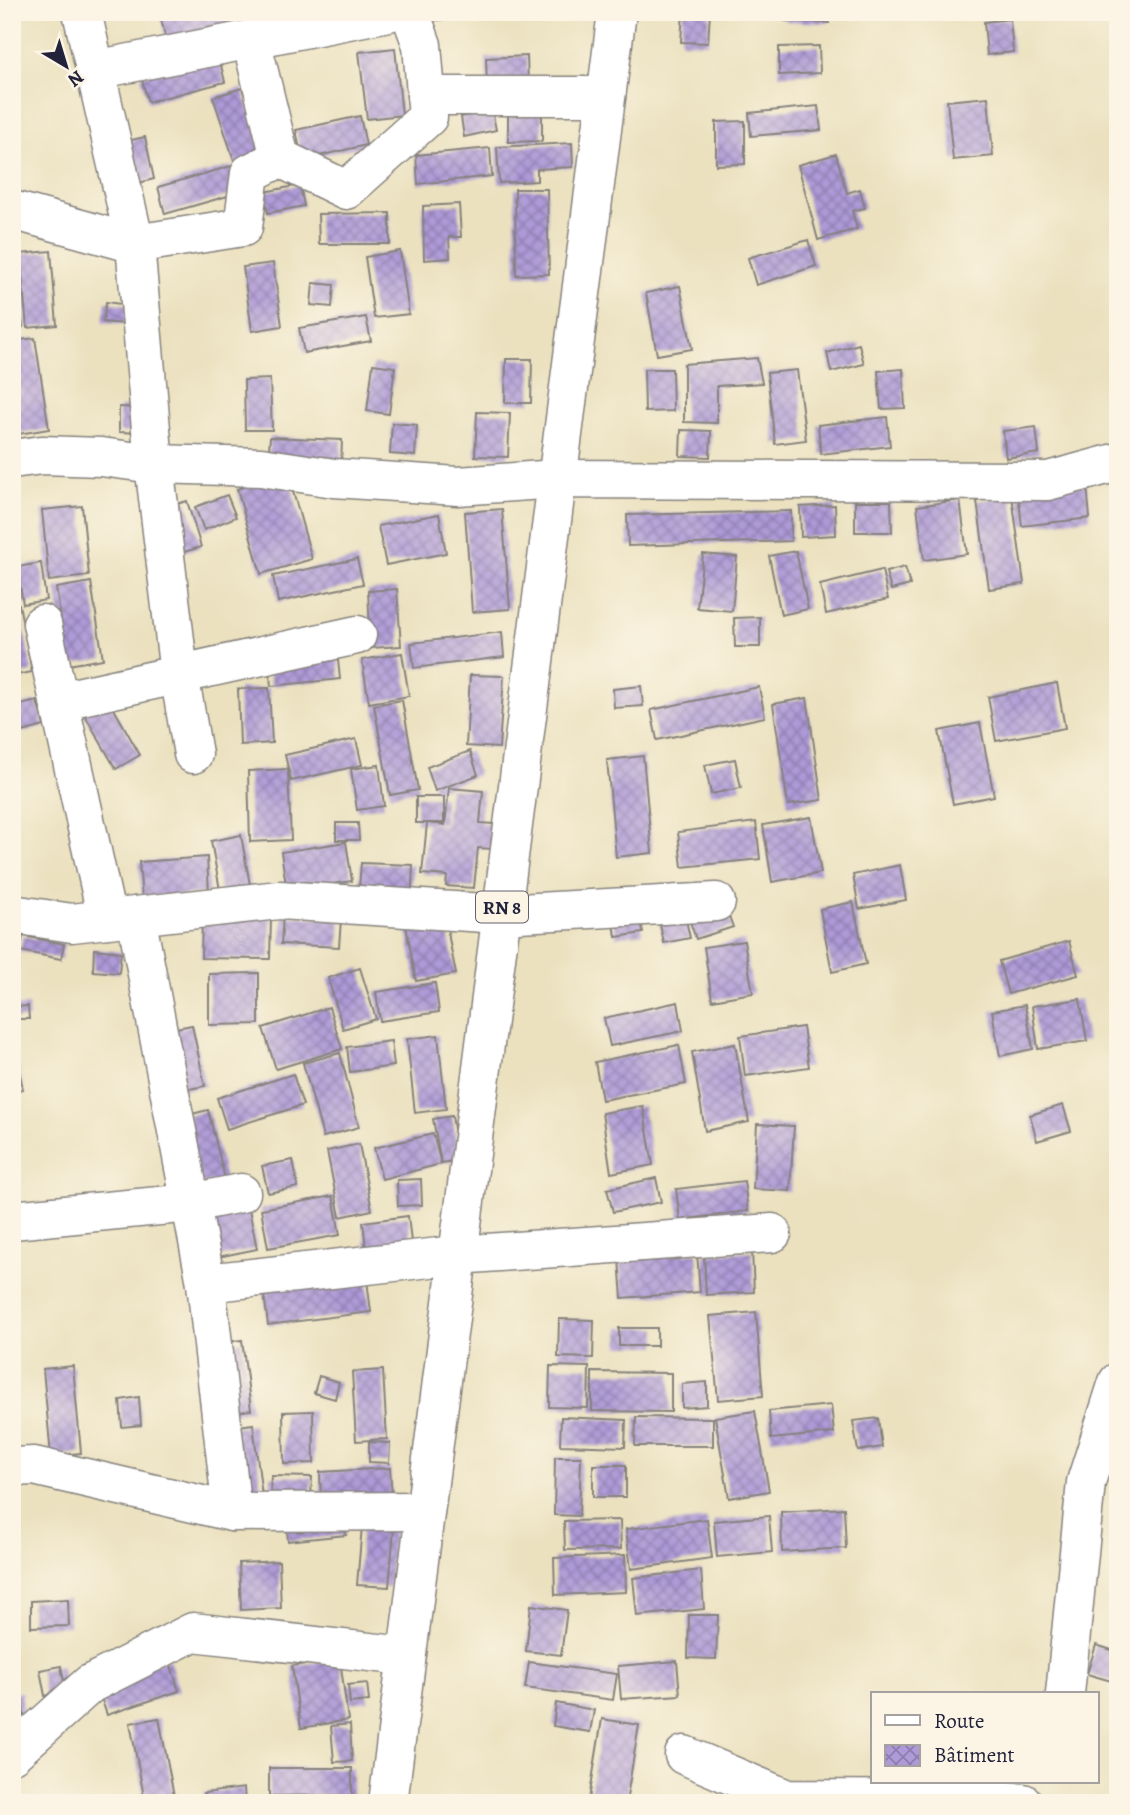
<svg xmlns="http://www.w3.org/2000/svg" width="1130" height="1815" viewBox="0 0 1130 1815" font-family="Alegreya,serif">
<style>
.building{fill:url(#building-cross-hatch)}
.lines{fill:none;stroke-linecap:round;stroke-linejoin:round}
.minor-casing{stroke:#86827d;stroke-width:41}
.primary-casing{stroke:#86827d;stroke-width:41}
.minor{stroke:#fff;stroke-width:38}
.primary{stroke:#fff;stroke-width:38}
.labels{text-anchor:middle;stroke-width:7;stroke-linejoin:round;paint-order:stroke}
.shield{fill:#fcf5e5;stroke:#63616e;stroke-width:2}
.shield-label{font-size:19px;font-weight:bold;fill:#22223b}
</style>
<defs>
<pattern id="building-cross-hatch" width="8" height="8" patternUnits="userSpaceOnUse" patternTransform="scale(1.75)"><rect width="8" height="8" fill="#ae9ad7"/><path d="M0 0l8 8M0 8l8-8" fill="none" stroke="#8d7db0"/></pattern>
</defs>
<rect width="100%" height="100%" fill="#fcf5e5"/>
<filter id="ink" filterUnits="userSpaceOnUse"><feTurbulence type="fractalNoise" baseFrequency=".0143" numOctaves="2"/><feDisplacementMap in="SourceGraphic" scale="14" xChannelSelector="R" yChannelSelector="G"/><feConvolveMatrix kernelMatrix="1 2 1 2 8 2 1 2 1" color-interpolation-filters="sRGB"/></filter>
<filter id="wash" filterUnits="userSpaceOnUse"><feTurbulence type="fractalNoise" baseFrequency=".00686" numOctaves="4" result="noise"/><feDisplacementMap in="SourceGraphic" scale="28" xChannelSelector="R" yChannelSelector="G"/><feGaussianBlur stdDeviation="1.57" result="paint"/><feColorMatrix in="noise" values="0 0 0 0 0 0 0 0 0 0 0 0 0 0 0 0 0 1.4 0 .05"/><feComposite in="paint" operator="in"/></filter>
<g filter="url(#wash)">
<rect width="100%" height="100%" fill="#ebe1bf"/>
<g id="blocks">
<g class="building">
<polygon points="170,12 261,12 263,20 167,44 160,15"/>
<polygon points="422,12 461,12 462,17 423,22"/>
<polygon points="683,12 710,12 708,43 681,42"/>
<polygon points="785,12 829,12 829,23 785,21"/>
<polygon points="1010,19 1013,52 987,55 984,22"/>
<polygon points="819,46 820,73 779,75 779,47"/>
<polygon points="395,48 402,115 367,119 359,52"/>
<polygon points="527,56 528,83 487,85 486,58"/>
<polygon points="219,57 225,82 148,102 141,76"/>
<polygon points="242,88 265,156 236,166 213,97"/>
<polygon points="988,97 993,156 953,160 947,101"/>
<polygon points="818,106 821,130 751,136 749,113"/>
<polygon points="492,110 496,130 464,137 461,117"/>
<polygon points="542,112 542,141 508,142 508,113"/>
<polygon points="360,116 366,145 302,160 296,130"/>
<polygon points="745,121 745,164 716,165 716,122"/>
<polygon points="145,137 154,179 127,186 118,143"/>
<polygon points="572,143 573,167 537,169 537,181 499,183 497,147"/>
<polygon points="490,148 492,176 418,184 416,155"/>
<polygon points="836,154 847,193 860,189 865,208 852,211 857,229 818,240 798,165"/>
<polygon points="231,166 238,193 165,214 158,187"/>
<polygon points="300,185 304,206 268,213 264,192"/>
<polygon points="515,189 547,189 549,274 516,275"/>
<polygon points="459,204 461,237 449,237 450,258 424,260 423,206"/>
<polygon points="390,213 390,244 319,244 318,214"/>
<polygon points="808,240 816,266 756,285 748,258"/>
<polygon points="51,251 57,325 27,328 20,254"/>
<polygon points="400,251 409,314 374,318 365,257"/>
<polygon points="12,261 23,327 12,329"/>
<polygon points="273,263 282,326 252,331 243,267"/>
<polygon points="313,283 334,285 332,307 311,305"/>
<polygon points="680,286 692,349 657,355 646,293"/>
<polygon points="106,302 128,305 125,324 103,322"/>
<polygon points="366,317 371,341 304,353 299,328"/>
<polygon points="35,338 49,429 12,435 12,341"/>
<polygon points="859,344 864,364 831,372 827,353"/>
<polygon points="757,358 762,383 717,386 717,423 684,422 684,364"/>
<polygon points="506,359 532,359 531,403 505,403"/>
<polygon points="373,364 395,367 389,414 367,411"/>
<polygon points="644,369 672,369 673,411 645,412"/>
<polygon points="903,369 905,408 881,409 878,371"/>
<polygon points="797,370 806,440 775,444 767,373"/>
<polygon points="270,379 272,430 245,430 244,380"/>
<polygon points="119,407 143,408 143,433 119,432"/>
<polygon points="477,412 510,413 508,457 475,456"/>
<polygon points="887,417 890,446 821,454 818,425"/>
<polygon points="392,423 417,425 415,456 390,454"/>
<polygon points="1036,427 1039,453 1006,458 1003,431"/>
<polygon points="681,430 711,431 710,457 680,456"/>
<polygon points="270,437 342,440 341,466 268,462"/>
<polygon points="288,474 312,559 261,574 237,489"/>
<polygon points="1087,485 1090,518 1022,526 1018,492"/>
<polygon points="227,495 236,517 204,530 195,507"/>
<polygon points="1012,496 1024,584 989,589 977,501"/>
<polygon points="960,500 967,554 924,560 917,506"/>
<polygon points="187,501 201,547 177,554 163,508"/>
<polygon points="855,501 891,501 892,532 855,532"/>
<polygon points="835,505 836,535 801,537 800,507"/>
<polygon points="82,506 89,576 49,581 42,510"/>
<polygon points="502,509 510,609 472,612 465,512"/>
<polygon points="791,511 791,541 628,546 627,515"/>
<polygon points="439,514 446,553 386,565 378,526"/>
<polygon points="796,551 808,609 781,615 769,556"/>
<polygon points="703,554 737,557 732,611 697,608"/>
<polygon points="357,559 363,584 278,602 273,576"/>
<polygon points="41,563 46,600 23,604 17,567"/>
<polygon points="905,567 910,585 891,590 886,572"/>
<polygon points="882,570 888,599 826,614 820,585"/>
<polygon points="91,582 103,659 68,665 56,588"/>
<polygon points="397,589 401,646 371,648 368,591"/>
<polygon points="19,604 32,672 12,676 12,605"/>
<polygon points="760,617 760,647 735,647 734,618"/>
<polygon points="502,632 504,657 414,668 411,643"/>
<polygon points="337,651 340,679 271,686 268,658"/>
<polygon points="402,653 409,696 369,703 362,660"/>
<polygon points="470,675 504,676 499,748 466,746"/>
<polygon points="1057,683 1065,728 996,741 988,697"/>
<polygon points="641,686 643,706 614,708 613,689"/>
<polygon points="759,687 765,717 657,740 651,710"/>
<polygon points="269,688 272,743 240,745 238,689"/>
<polygon points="807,698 822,800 788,805 773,704"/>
<polygon points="109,700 140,755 116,769 84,714"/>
<polygon points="402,700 418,790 390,795 374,705"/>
<polygon points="37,701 44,726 12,735 12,707"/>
<polygon points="980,723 994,796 953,804 939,731"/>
<polygon points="356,739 362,765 291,781 285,755"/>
<polygon points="470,751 478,775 435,791 427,767"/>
<polygon points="643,756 652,853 616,857 607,760"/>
<polygon points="735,759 741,788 711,794 705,765"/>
<polygon points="379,765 384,806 357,810 351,769"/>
<polygon points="288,769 291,840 250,842 248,771"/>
<polygon points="449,788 483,791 480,823 494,824 492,849 478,848 474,888 446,886 447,876 422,874 427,823 445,825"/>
<rect x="416" y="797" width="28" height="26"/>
<polygon points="811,817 821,873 772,882 763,825"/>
<polygon points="756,822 760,859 682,867 678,832"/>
<polygon points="336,823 358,823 359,840 336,840"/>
<polygon points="241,835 252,896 222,901 211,841"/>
<polygon points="346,842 352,881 287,891 281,852"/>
<polygon points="207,857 209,893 142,898 139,862"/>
<polygon points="361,863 413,865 411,904 358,901"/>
<polygon points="900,865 906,900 859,909 853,875"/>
<polygon points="853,902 866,964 832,972 820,909"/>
<polygon points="726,908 733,927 696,939 689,919"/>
<polygon points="640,912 643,933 616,937 613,916"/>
<polygon points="444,913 456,974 416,981 405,920"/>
<polygon points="202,916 271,917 270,959 201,958"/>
<polygon points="283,916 341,919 339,947 281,944"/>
<polygon points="686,920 690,938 664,943 660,925"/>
<polygon points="23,936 64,944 61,959 20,951"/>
<polygon points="744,941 753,993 712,1000 704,947"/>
<polygon points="1069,941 1078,975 1008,994 999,961"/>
<polygon points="94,949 121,952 119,973 93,971"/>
<polygon points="360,968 376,1019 343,1029 328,978"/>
<polygon points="259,973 259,1024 209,1025 209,974"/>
<polygon points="435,983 439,1012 380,1021 376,992"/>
<polygon points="1080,999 1087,1041 1038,1049 1032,1006"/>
<polygon points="678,1002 683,1031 610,1046 604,1018"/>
<polygon points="1025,1005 1033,1049 1000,1056 992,1011"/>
<polygon points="28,1006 29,1019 12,1019 12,1007"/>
<polygon points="329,1007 342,1049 276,1069 263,1028"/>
<polygon points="192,1025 205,1086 173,1092 161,1031"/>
<polygon points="803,1027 809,1067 745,1076 740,1036"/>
<polygon points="438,1035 446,1109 415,1113 407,1039"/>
<polygon points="12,1038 23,1089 12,1091"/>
<polygon points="391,1041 394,1066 350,1072 347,1047"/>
<polygon points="735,1044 749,1122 705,1131 692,1052"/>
<polygon points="679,1045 686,1084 602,1100 595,1062"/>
<polygon points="340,1053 359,1127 323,1137 303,1063"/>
<polygon points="293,1074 303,1105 227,1129 217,1098"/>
<polygon points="1063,1105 1071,1131 1037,1141 1030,1115"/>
<polygon points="643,1106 653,1165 611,1173 602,1113"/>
<polygon points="208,1110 225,1179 196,1186 180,1117"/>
<polygon points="452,1116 459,1160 441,1163 433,1119"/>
<polygon points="757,1124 794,1126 790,1191 753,1189"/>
<polygon points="433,1134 441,1164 382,1179 374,1148"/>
<polygon points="359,1144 372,1210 340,1217 327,1151"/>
<polygon points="293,1160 298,1187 268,1193 262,1166"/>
<polygon points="656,1178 661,1202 613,1212 607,1189"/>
<polygon points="421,1179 422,1205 398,1206 397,1180"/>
<polygon points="744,1181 748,1211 680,1220 676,1189"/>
<polygon points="333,1196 340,1235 268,1248 261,1209"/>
<polygon points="249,1209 257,1249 208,1259 200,1219"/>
<polygon points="408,1216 411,1242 366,1248 363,1222"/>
<polygon points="752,1251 754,1292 706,1295 704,1254"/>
<polygon points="697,1253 700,1292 622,1298 619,1259"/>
<polygon points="366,1272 371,1312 268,1325 263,1285"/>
<polygon points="756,1312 763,1396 718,1400 710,1316"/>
<polygon points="559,1319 594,1320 593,1358 558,1357"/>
<rect x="619" y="1328" width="38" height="18"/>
<polygon points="242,1340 251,1410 222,1414 213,1344"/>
<polygon points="73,1366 81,1453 51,1456 43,1369"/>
<polygon points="550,1366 589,1367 588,1408 549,1407"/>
<polygon points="383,1370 387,1439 356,1441 352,1372"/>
<polygon points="592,1372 671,1373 671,1412 592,1411"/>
<polygon points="319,1376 339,1382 335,1399 314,1393"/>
<polygon points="707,1382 707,1406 682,1408 682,1384"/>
<polygon points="139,1397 141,1425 122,1427 120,1400"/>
<polygon points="831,1405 834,1433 771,1439 769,1411"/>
<polygon points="313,1411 314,1463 284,1464 283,1412"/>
<polygon points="755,1411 769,1491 729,1498 715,1417"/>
<polygon points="561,1417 626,1420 625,1447 560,1445"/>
<polygon points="636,1417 713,1418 713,1446 635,1446"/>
<polygon points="878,1418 882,1447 858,1451 853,1421"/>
<polygon points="253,1424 262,1496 234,1500 225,1428"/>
<polygon points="369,1442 390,1443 389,1463 369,1462"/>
<polygon points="555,1457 581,1457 579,1516 554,1515"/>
<rect x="593" y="1465" width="33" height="32"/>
<polygon points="390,1468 392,1497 321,1502 320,1472"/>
<polygon points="271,1476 312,1477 311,1500 270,1500"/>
<polygon points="844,1508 846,1548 782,1552 781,1512"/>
<polygon points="343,1512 346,1535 288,1541 286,1519"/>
<polygon points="769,1516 772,1552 717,1557 714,1521"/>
<polygon points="707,1519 712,1558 631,1569 626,1529"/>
<polygon points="620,1520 621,1549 565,1550 564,1521"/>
<polygon points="362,1526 394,1528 389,1587 357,1585"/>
<polygon points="625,1555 626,1592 555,1595 554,1558"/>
<polygon points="279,1561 281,1608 241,1610 239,1563"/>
<polygon points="701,1570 704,1609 637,1616 633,1578"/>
<polygon points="68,1599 69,1626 31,1627 31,1601"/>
<polygon points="531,1605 567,1610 561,1655 526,1651"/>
<polygon points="689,1615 718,1615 716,1659 688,1658"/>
<polygon points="1096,1645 1118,1652 1118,1683 1087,1674"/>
<polygon points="169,1659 179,1691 107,1715 96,1683"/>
<polygon points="340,1659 348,1720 301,1728 292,1666"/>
<polygon points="677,1661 680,1695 621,1699 618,1666"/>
<polygon points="529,1662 617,1674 613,1700 525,1688"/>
<polygon points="61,1666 66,1692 45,1696 40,1670"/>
<polygon points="367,1683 369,1701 350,1703 348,1685"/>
<polygon points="21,1692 28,1746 12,1748 12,1693"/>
<polygon points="556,1703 594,1710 590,1732 553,1726"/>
<polygon points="159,1718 174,1796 145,1802 130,1723"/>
<polygon points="602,1719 639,1725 626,1803 589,1799"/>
<polygon points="350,1724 352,1761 334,1762 331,1726"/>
<polygon points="269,1768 352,1768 352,1795 269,1796"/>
<polygon points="244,1788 245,1803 204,1803 203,1793"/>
</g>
</g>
</g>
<g filter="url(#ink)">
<use href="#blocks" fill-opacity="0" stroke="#86827d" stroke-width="2"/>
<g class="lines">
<g class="minor-casing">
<g id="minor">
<polyline points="82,12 135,244 154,464 179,674 193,754"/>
<polyline points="251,39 280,158"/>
<polyline points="95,70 389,12"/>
<polyline points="426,96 606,96"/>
<polyline points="12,210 135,244 243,227 250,173 280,158 346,190 428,117 422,45 410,12"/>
<polyline points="12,459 42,455 101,457 154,464 261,467 334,478 458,486 557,479 1048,481 1118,462"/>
<polyline points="42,624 107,919"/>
<polyline points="59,701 357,635"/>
<polyline points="12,914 72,923 279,900 501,914 716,902"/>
<polyline points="136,916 206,1283 232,1512"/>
<polyline points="12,1220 191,1203 241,1193"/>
<polyline points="206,1283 457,1255 772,1233"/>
<polyline points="12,1467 34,1466 232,1512 425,1511"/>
<polyline points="1065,1694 1086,1482 1118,1382"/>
<polyline points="12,1754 90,1684 193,1632 405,1656"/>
<polyline points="684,1755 787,1799 1001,1800 1023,1803"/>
</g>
</g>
<g class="primary-casing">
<polyline id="primary" points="388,1803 617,12"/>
</g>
<use href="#minor" class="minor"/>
<use href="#primary" class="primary"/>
</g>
</g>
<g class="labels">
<rect class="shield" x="476" y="891.5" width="52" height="31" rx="5"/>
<g class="shield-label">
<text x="502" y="914">RN 8</text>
</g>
</g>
<rect width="1130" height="1815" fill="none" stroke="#fcf5e5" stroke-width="42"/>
<rect x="871" y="1692" width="228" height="91" fill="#fcf5e5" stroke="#a5a1a1" stroke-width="2"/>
<rect x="885" y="1715" width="35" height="10" fill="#ffffff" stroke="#a5a1a1" stroke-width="2"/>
<text x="934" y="1728" font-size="21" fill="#22223b">Route</text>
<rect x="885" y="1745" width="35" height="21" fill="url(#building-cross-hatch)" stroke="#a5a1a1" stroke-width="2"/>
<text x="934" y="1762" font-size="21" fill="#22223b">Bâtiment</text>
<g transform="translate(66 66) rotate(142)" stroke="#fcf5e5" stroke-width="5" paint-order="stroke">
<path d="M0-5L12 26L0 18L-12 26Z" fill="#22223b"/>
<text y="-10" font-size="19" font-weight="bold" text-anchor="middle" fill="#22223b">N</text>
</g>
</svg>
